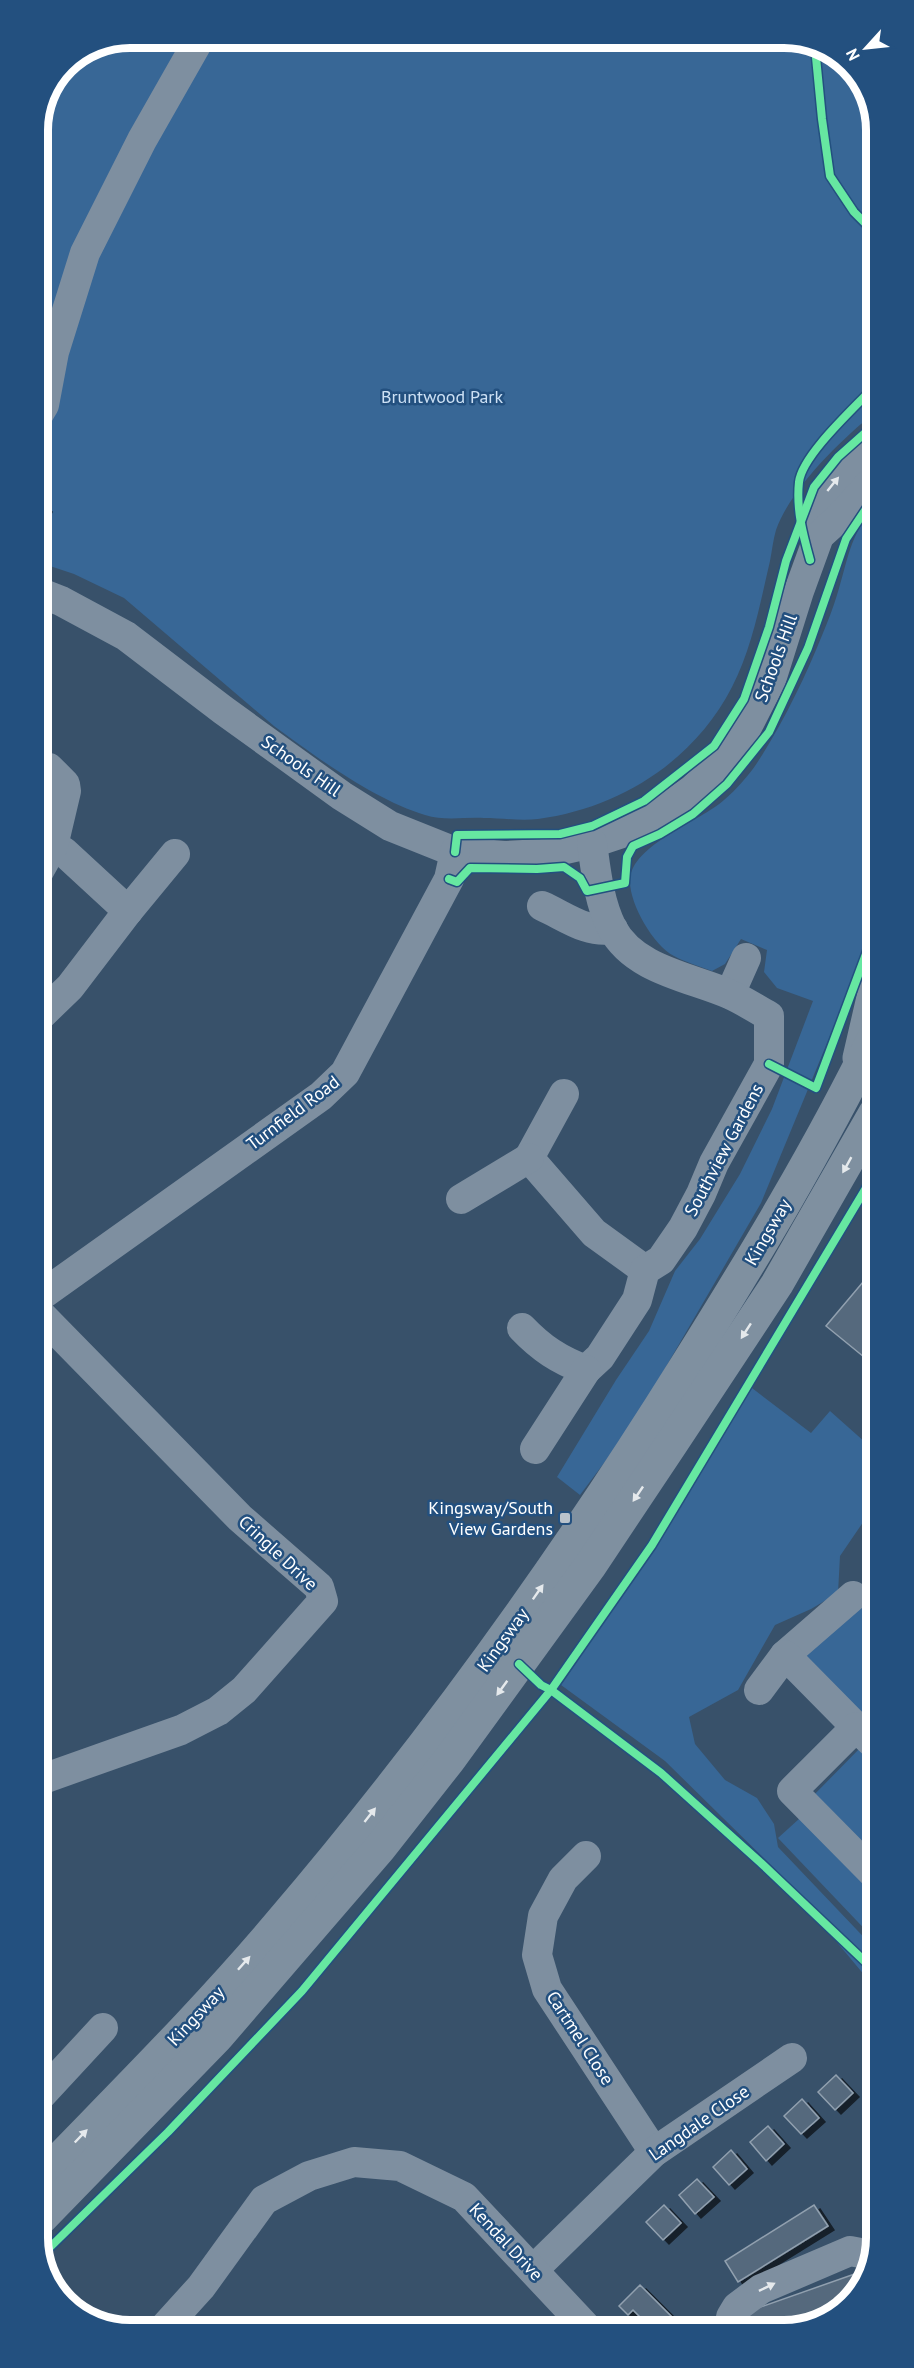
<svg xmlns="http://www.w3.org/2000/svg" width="914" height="2368" viewBox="0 0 914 2368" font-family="'PT Sans',sans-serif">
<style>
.green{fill:#386796}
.building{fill:#55697d;stroke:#91a0af;stroke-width:1.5;filter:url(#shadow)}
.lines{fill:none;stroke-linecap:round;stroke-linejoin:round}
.minor{stroke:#7e8fa0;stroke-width:30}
.highway{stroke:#7f90a0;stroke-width:33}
.cycleway-casing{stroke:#23507f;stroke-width:11}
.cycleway{stroke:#66e7a1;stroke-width:8}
.oneway{fill:#e5e9ec}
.poi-dot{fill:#b9c2cb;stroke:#23507f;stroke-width:2}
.labels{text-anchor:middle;stroke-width:5;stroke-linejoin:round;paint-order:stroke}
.park-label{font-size:18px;fill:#cde1f5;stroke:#23507f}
.street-label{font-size:18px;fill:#fff;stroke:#23507f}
.poi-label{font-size:18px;fill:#fff;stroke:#23507f;text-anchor:end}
.rim{fill:none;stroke:#fff;stroke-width:8}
</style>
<defs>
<filter id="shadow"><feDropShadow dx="6" dy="4" stdDeviation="0" flood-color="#0009"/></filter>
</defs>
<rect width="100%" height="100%" fill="#38516a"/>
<g class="green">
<path d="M130 38H791L841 57 873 106 874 413C840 441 791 488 776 530 773 540 772 551 770 561 760 604 752 648 732 687 694 761 620 808 538 819 520 821 501 818 484 818 464 817 444 821 425 815 375 800 316 757 274 726L124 598 74 574 38 562V124L65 64Z"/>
<path d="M874 509V918L837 1019 761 1203 631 1427 580 1495 557 1477 616 1380 649 1331 675 1271 700 1239 740 1174 772 1109 813 1001 777 988 764 972 767 950 741 939 725 964 712 971C699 966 685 962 674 956 653 945 629 903 630 880 631 845 701 821 724 800 736 790 749 775 757 763 783 723 805 678 823 633 828 621 833 608 837 595 847 564 850 532 874 509Z"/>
<polygon points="752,1388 811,1433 830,1411 875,1451 875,1515 870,1512 840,1556 838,1593 811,1609 775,1625 738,1690 689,1717 695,1744 725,1780 757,1798 774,1824 778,1847 876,1950 876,1989 779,1873 665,1761 561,1685 687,1495"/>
<polygon points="876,1584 876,1734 799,1656"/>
<polygon points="863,1745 876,1758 876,1870 808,1801"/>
<polygon points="810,1809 876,1876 876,1941 778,1838"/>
</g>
<g class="building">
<polygon points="38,505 46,508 38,527"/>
<polygon points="863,1282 875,1292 875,1366 826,1326"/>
<polygon points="836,2075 853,2093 835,2110 818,2092"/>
<polygon points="802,2099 819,2118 801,2134 784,2116"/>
<polygon points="768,2126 784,2144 766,2161 750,2142"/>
<polygon points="731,2150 747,2169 729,2185 713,2167"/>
<polygon points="697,2179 714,2197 695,2214 679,2195"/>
<polygon points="664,2205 681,2223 663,2240 646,2222"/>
<polygon points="814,2205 828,2226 738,2282 725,2261"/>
<polygon points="866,2270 858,2294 808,2327 739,2328 735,2316"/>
<polygon points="640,2285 683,2328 651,2328 633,2310 628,2315 619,2306"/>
</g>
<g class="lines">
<g class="minor">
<polyline points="38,415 44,405 54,352 85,253 142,140 200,38"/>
<polyline points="819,536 820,502 833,483 874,445"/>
<polyline points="38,592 61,601 126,636 223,710 342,796 390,826 455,852 505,856 543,854 592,843 622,833 654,817 692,790 712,771 746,729 771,680 799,591 819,536 841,516 874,479"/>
<polyline points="43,840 64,852 128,911"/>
<polyline points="39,871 53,846 66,791 65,784 49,768"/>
<path d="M542 906C565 916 587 934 613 929"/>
<polyline points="730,994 746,958"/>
<polyline points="39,1017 70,987 128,911 175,854"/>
<polyline points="564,1094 529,1158 594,1233 645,1270"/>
<polyline points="461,1199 529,1158"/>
<polyline points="39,1297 321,1096 345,1073 449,879 455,852"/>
<polyline points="39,1313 240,1518 319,1587 323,1601 244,1690 218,1711 181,1730 40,1780"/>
<path d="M522 1328C541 1348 559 1360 586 1370L600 1357 637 1300 645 1270 661 1260 683 1228 701 1194 714 1163 769 1064V1016C756 1009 743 1000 729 994 690 977 634 970 612 928 599 902 596 872 592 843"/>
<polyline points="535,1449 586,1370"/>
<polyline points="785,1655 853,1596"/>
<polyline points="759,1690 785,1655 856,1727"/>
<polyline points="876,1746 856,1727 792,1791 876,1876"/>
<polyline points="586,1856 563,1879 543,1916 537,1955 547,1989 654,2152"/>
<polyline points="41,2095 103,2028"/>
<polyline points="533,2270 654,2152 792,2058"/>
<polyline points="730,2328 731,2317 737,2307 761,2289 850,2251 871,2255"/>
<polyline points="162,2330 201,2287 264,2200 309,2176 354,2162 400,2166 464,2197 587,2328"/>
</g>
<g class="highway">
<polyline points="859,1058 875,989"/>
<path d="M41 2178C122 2094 205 2012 280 1923 430 1747 565 1560 687 1364 754 1257 819 1149 875 1035"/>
<polyline points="41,2218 217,2037 379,1849 449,1760 590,1566 672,1443 777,1284 875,1113"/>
</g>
<g class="cycleway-casing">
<g id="cycleway">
<polyline points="815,47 822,119 830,176 854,212 873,231"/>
<path d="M810 560C803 535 796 509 799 482 802 456 851 411 870 391L874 385"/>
<polyline points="455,852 457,835 560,834 592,826 644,801 714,746 744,699 769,627 786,561 814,487 838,457 874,425"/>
<polyline points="449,879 457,882 470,868 537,869 564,867 580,878 587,891 625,883 627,857 633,846 660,834 693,814 727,784 769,732 808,648 846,539 874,497"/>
<polyline points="769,1064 816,1088 875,930"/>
<polyline points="519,1664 541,1685 551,1690 661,1773 761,1863 876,1972"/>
<polyline points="41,2256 168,2132 302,1991 551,1690 652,1545 875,1173"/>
</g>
</g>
<use href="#cycleway" class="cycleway"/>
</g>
<defs><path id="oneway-solid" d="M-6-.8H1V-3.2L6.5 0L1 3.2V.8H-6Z" transform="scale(1.5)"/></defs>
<g class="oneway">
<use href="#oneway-solid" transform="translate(833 484) rotate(-51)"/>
<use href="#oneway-solid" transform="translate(847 1165) rotate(119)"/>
<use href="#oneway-solid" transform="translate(746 1331) rotate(123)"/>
<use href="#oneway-solid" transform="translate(638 1494) rotate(124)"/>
<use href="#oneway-solid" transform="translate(538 1592) rotate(-55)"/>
<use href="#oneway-solid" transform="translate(502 1688) rotate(126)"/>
<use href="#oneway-solid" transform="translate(370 1815) rotate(-52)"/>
<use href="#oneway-solid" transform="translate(244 1963) rotate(-48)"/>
<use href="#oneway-solid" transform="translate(81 2136) rotate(-46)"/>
<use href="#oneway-solid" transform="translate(767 2287) rotate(-26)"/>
</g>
<rect class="poi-dot" x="559" y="1512" width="12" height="12" rx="3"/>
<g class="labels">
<g class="park-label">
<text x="442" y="403">Bruntwood Park</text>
</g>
<g class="street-label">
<text transform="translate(776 658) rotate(-70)" y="6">Schools Hill</text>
<text transform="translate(301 766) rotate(35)" y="6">Schools Hill</text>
<text transform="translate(293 1113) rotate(-37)" y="6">Turnfield Road</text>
<text transform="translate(724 1150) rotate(-62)" y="6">Southview Gardens</text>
<text transform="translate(768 1232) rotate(-60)" y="6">Kingsway</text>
<text transform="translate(278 1553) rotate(43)" y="6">Cringle Drive</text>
<text transform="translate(503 1640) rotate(-54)" y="6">Kingsway</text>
<text transform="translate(196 2016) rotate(-47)" y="6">Kingsway</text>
<text transform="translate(580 2038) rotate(57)" y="6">Cartmel Close</text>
<text transform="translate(699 2123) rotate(-35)" y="6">Langdale Close</text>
<text transform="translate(506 2242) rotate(47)" y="6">Kendal Drive</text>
</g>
<g class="poi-label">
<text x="553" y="1514">Kingsway/South<tspan x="553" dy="21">View Gardens</tspan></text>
</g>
</g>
<path d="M0 0H914V2368H0ZM130 48H784A82 82 0 0 1 866 130V2238A82 82 0 0 1 784 2320H130A82 82 0 0 1 48 2238V130A82 82 0 0 1 130 48Z" fill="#23507f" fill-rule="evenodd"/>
<path class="rim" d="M130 48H784A82 82 0 0 1 866 130V2238A82 82 0 0 1 784 2320H130A82 82 0 0 1 48 2238V130A82 82 0 0 1 130 48Z"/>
<g transform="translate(866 48) rotate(243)" stroke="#23507f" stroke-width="4.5" paint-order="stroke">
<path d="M0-4.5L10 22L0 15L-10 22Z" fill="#ffffff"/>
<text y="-9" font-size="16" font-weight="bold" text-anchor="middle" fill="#ffffff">N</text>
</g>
</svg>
